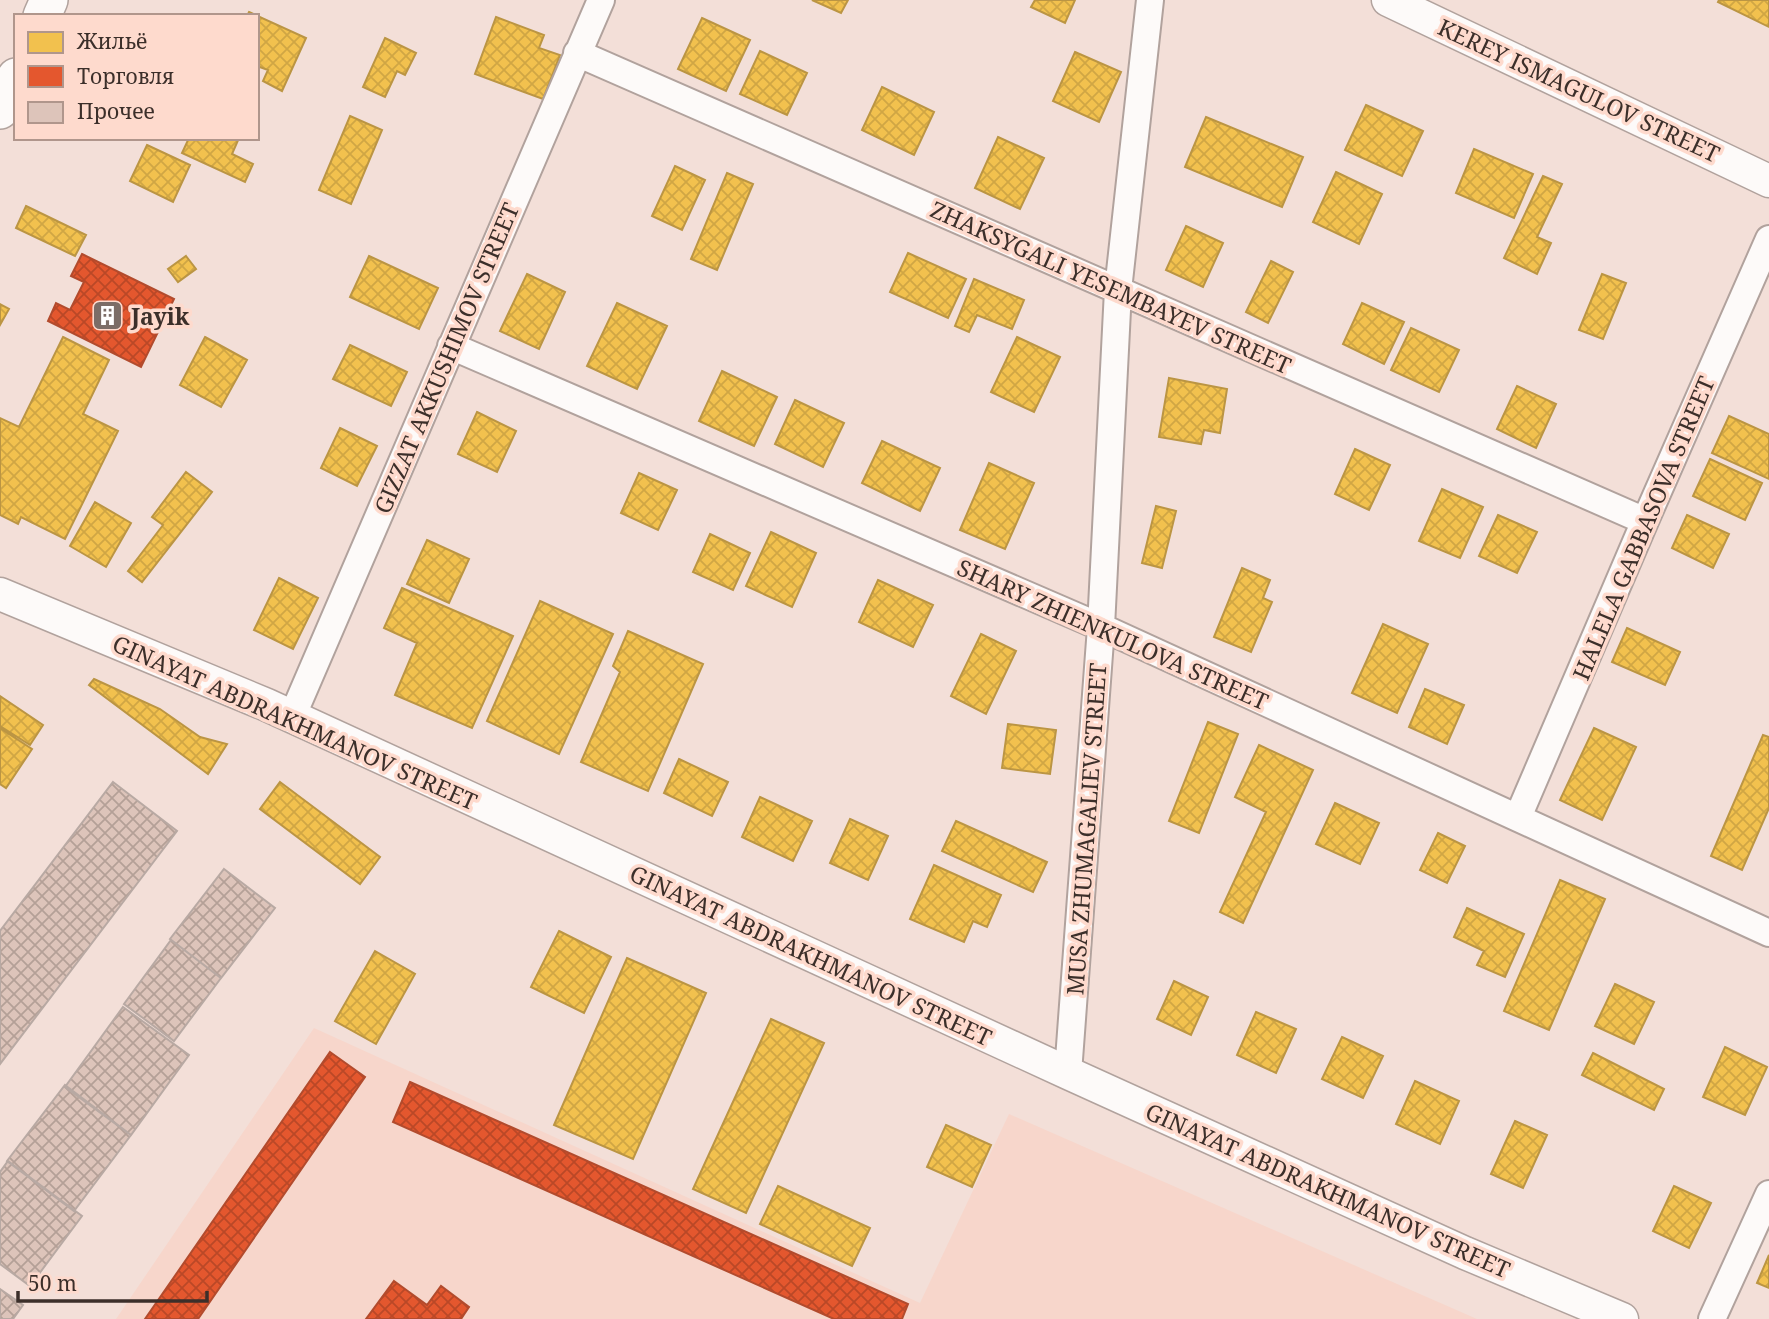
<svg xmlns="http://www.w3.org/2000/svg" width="1769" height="1319" font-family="'Noto Serif',serif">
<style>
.built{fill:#f7d6cb}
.homes{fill:url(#homes-cross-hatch);stroke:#bb9543;stroke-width:2}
.shops{fill:url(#shops-cross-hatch);stroke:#b24b2d;stroke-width:2}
.building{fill:url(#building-cross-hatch);stroke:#b8a9a3;stroke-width:2}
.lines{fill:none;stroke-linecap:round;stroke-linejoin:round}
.minor-casing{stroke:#b1a29d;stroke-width:30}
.tertiary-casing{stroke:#b1a29d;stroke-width:35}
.secondary-casing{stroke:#b1a29d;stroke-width:40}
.minor{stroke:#fdfaf9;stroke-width:26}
.tertiary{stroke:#fdfaf9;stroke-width:32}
.secondary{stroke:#fdfaf9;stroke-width:37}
.labels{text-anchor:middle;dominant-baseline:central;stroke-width:7;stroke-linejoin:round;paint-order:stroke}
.street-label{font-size:23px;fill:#3c2f2a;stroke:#fedacd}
.poi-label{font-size:23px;font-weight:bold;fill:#3c2f2a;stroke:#fedacd;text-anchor:start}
</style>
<defs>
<pattern id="homes-cross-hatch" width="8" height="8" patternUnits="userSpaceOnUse" patternTransform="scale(1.75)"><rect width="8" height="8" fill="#f2c14e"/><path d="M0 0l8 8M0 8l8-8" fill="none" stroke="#d0a644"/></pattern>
<pattern id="shops-cross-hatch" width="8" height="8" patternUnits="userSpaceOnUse" patternTransform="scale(1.75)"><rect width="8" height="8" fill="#e4572e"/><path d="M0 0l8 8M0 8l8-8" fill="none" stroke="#ba4827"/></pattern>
<pattern id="building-cross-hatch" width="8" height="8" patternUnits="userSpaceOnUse" patternTransform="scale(1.75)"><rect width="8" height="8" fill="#ddc4ba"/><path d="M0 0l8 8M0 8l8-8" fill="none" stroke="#b4a097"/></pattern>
</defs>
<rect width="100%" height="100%" fill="#f3dfd8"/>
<!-- built -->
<path class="built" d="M314 1028 920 1303 1009 1114 1477 1319H116Z"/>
<!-- homes -->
<path class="homes" d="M812 0H848L841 13Z
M1035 0H1075L1065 23 1031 7Z
M1719 0H1769V27L1718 2Z
M249 12 306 38 282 91 263 81 268 70 257 66V16H247Z
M496 17 544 35 539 48 560 55 543 99 475 74Z
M702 18 750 40 726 91 678 69Z
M385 38 416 53 405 75 397 71 385 97 363 87Z
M760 51 807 73 787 115 740 94Z
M1075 52 1121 72 1099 122 1053 101Z
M882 87 934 112 914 155 862 130Z
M1366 105 1423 131 1402 176 1345 150Z
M350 116 382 130 351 204 319 190Z
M1206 117 1303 157 1282 207 1185 167Z
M998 137 1044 158 1020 209 975 188Z
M189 138H239L232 154 253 164 245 182 182 153Z
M147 145 190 165 173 202 130 181Z
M1474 149 1533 174 1514 218 1456 193Z
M675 166 705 180 682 230 652 216Z
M1336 172 1382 194 1359 244 1313 222Z
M727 173 753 184 717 270 691 259Z
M1543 176 1562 184 1537 237 1551 243 1537 274 1504 258Z
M26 206 86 235 75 256 16 228Z
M1186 226 1223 243 1203 287 1166 270Z
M908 253 966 279 948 318 890 292Z
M186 256 196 269 178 282 168 269Z
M369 256 438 288 419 329 350 297Z
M1271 261 1293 272 1268 323 1246 312Z
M527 274 565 292 539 349 500 331Z
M1602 274 1626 283 1603 339 1579 330Z
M974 279 1024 300 1012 329 977 315 969 332 955 326Z
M617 303 667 326 637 389 587 366Z
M1362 303 1404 322 1384 364 1343 344Z
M0 304 9 309 0 325Z
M1411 328 1459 350 1439 392 1391 370Z
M63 337 109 360 83 414 118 431 65 539 21 517 18 524 0 515V418L19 427Z
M205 337 247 360 221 407 180 385Z
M1017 337 1060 357 1034 412 991 392Z
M350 345 407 372 391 406 333 379Z
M722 371 777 397 754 446 699 421Z
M1169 378 1227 389 1220 433 1204 430 1201 444 1159 437Z
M1517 386 1556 404 1536 448 1497 429Z
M795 400 844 423 823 467 775 444Z
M477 412 516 431 497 472 458 454Z
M1729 416 1769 434V479L1712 453Z
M340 428 377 446 357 486 321 468Z
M882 441 940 468 920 511 862 483Z
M1355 449 1390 465 1369 510 1335 494Z
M1710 459 1762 483 1745 520 1693 496Z
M989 463 1034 483 1005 549 960 530Z
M186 472 212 492 142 582 128 571 163 525 152 517Z
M639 473 677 490 658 530 621 513Z
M1442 489 1483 507 1460 558 1419 541Z
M95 502 131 523 106 567 70 546Z
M1156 506 1176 511 1162 568 1142 563Z
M1498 515 1537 532 1517 573 1479 556Z
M1687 515 1729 534 1713 568 1672 548Z
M771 532 816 553 792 607 746 586Z
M710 534 750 553 733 590 693 572Z
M427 540 469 559 449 603 407 584Z
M1242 568 1270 580 1263 598 1272 602 1251 652 1214 637Z
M279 578 318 598 293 649 254 630Z
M878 580 933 605 913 647 859 622Z
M402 588 513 636 472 728 395 695 417 643 384 628Z
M540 601 613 634 559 754 487 721Z
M1383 624 1428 644 1397 713 1352 693Z
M1627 628 1680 652 1665 685 1612 662Z
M628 631 703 664 648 791 581 762 620 672 613 666Z
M981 634 1016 651 986 714 951 696Z
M94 679 160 709 200 737 227 744 208 774 89 685Z
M1425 689 1464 705 1447 744 1409 727Z
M0 696 43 725 30 745 0 726Z
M1208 722 1238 734 1199 833 1169 821Z
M1008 724 1056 730 1050 774 1002 768Z
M0 728 32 749 6 788 0 784Z
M1594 728 1636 747 1602 820 1560 800Z
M1763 735 1769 737V808L1742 870 1711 856Z
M1259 745 1313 770 1243 923 1220 912 1266 812 1235 797Z
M679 759 728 782 712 816 664 793Z
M280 782 380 857 360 884 260 809Z
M760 797 812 821 793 861 742 837Z
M1335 803 1379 823 1360 864 1316 844Z
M850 819 888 836 868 880 830 863Z
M956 821 1047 862 1033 892 942 851Z
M1438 833 1465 846 1447 883 1420 870Z
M934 865 1001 895 987 927 973 921 964 942 910 919Z
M1560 880 1605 899 1549 1030 1504 1011Z
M1467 908 1524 934 1505 977 1477 965 1484 951 1454 937Z
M559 931 611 957 584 1013 531 987Z
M375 951 415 974 376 1044 335 1021Z
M627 958 706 993 633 1159 554 1125Z
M1174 981 1208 997 1191 1035 1157 1019Z
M1615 984 1654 1002 1634 1044 1595 1026Z
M1256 1012 1296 1029 1276 1073 1237 1055Z
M771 1019 824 1043 746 1213 693 1189Z
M1342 1037 1383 1056 1363 1098 1322 1079Z
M1725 1047 1767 1067 1745 1115 1703 1097Z
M1593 1053 1664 1089 1654 1110 1582 1075Z
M1415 1081 1459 1101 1440 1144 1396 1124Z
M1515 1121 1547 1135 1523 1188 1491 1174Z
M946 1125 991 1145 972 1187 927 1167Z
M778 1186 870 1228 852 1266 760 1224Z
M1674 1186 1711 1203 1689 1248 1653 1231Z
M1769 1255V1288L1757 1283Z"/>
<!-- shops -->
<path class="shops" d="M82 254 174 299 141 367 48 321 56 303 70 310 84 282 71 276Z
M330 1052 365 1077 198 1319H145Z
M410 1082 908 1304 902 1319H834L393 1122Z
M394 1281 427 1305 441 1286 469 1307 461 1319H366Z"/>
<!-- building -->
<path class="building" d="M113 782 177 831 0 1064V931Z
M224 869 275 908 221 978 170 939Z
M171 940 221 978 174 1041 124 1004Z
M123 1007 189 1055 131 1135 65 1087Z
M65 1085 131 1135 74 1211 7 1161Z
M8 1161 82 1216 30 1286 0 1264V1172Z
M0 1289 23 1305 13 1319H0Z"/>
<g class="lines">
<defs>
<path id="minor" d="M577 53 1645 521
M451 346 1101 627 1769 933
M292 717 601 0
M1518 817 1645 521 1769 239
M1068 1073 1101 627 1118 290 1150 0
M1712 1319 1769 1194"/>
<path id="tertiary" d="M1388 0 1769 181
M0 594 267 705 1068 1073 1465 1253 1622 1319"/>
<path id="secondary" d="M42 16 49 0
M0 110 16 77"/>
</defs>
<!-- minor casing -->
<use href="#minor" class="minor-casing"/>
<!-- tertiary casing -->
<use href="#tertiary" class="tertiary-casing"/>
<!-- secondary casing -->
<use href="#secondary" class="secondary-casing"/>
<!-- minor -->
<use href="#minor" class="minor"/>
<!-- tertiary -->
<use href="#tertiary" class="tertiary"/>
<!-- secondary -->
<use href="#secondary" class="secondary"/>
</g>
<!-- icons -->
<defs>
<symbol id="building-square" viewBox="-11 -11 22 22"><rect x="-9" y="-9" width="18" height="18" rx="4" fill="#7c6d67" stroke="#fedacd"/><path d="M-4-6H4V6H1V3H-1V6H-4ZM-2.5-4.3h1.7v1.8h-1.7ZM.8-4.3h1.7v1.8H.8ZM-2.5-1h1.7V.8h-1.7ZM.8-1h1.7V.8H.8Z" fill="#fff"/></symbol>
</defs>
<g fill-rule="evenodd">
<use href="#building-square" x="90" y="298" width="35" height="35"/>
</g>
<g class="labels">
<!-- street labels -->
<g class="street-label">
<text transform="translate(1579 90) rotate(25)">KEREY ISMAGULOV STREET</text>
<text transform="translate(1111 287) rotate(24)">ZHAKSYGALI YESEMBAYEV STREET</text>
<text transform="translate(446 358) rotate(-67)">GIZZAT AKKUSHIMOV STREET</text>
<text transform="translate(1643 528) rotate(-67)">HALELA GABBASOVA STREET</text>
<text transform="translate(1113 634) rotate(24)">SHARY ZHIENKULOVA STREET</text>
<text transform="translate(295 722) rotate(24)">GINAYAT ABDRAKHMANOV STREET</text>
<text transform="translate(1086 829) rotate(-86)">MUSA ZHUMAGALIEV STREET</text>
<text transform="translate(811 955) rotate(25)">GINAYAT ABDRAKHMANOV STREET</text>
<text transform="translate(1328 1190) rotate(24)">GINAYAT ABDRAKHMANOV STREET</text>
</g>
<!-- poi labels -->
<g class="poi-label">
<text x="131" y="316">Jayik</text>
</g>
</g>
<!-- legend -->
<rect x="14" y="14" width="245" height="126" fill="#fedacd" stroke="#b0968c" stroke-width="2"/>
<rect x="28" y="32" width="35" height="21" fill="#f2c14e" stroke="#b0968c" stroke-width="2"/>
<text x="77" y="49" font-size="21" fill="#3c2f2a">Жильё</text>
<rect x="28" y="66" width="35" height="21" fill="#e4572e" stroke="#b0968c" stroke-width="2"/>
<text x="77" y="84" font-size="21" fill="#3c2f2a">Торговля</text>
<rect x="28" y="102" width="35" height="21" fill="#ddc4ba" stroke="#b0968c" stroke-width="2"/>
<text x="77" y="119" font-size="21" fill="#3c2f2a">Прочее</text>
<!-- scale -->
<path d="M18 1291v10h189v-10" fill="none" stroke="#3c2f2a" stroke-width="3.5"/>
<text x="28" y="1291" font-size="21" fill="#3c2f2a" stroke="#fedacd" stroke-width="5" paint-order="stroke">50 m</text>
</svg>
